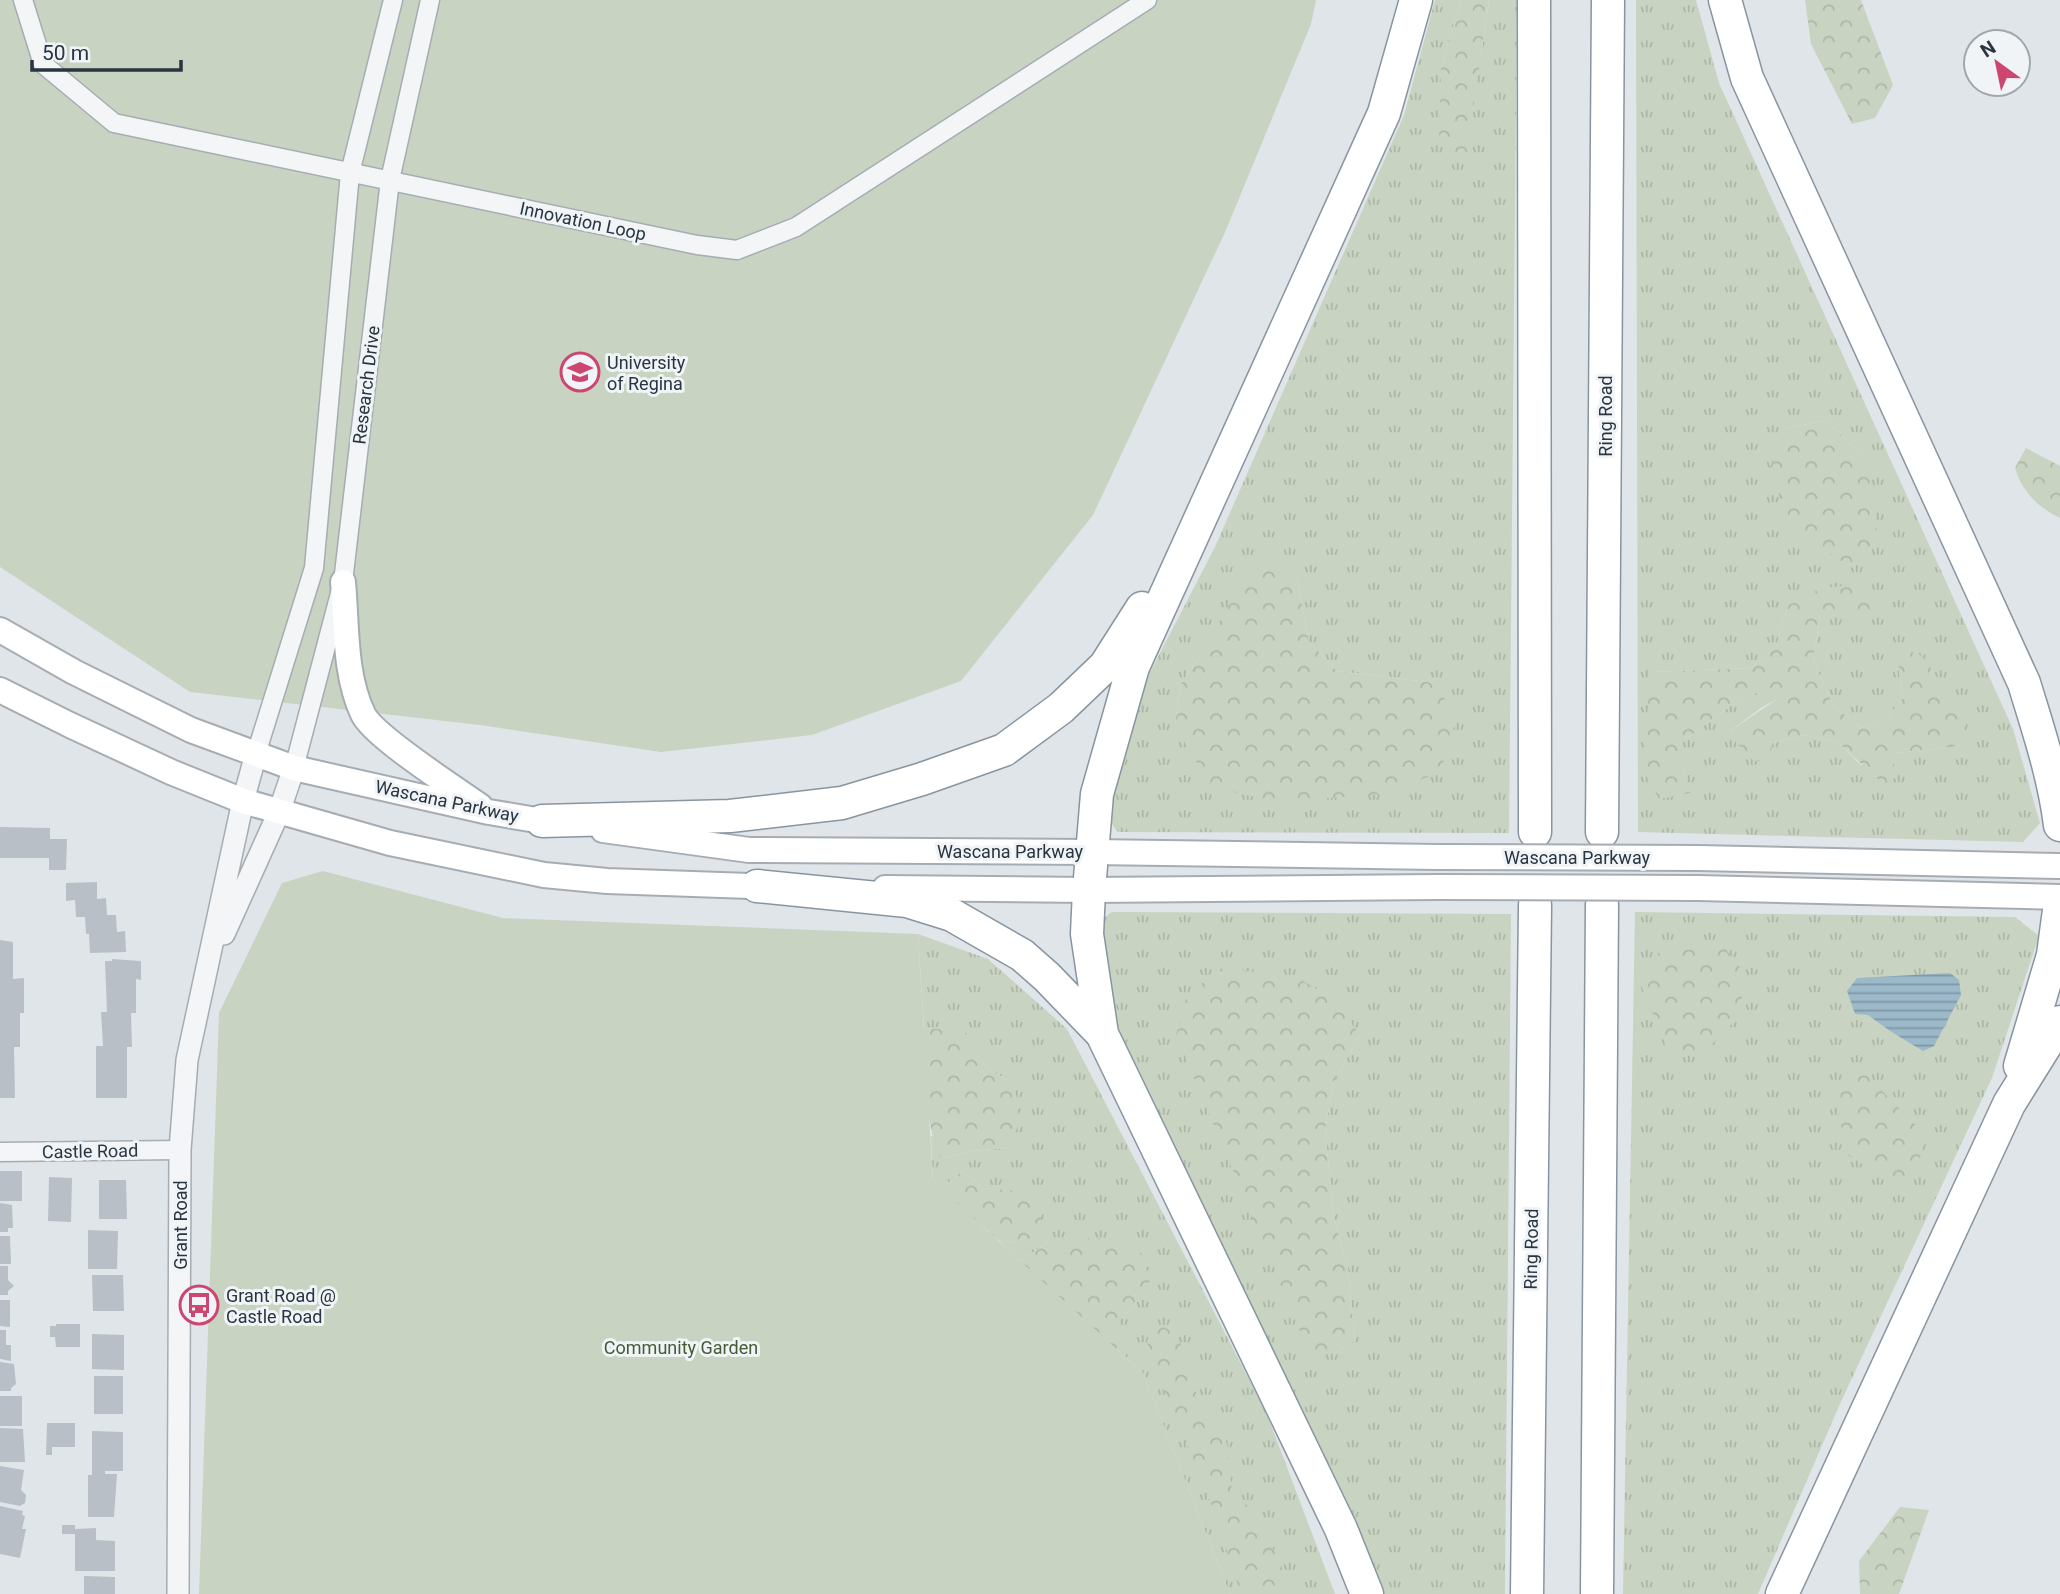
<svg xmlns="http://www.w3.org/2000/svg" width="2060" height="1594" font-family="Roboto,sans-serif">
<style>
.grass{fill:url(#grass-tufts);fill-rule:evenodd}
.forest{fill:url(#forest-crowns)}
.green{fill:#c9d3c1}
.water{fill:url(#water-rules)}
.building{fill:#b8bfc6}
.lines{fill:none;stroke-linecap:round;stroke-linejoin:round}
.minor-casing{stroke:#a5adb3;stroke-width:21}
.tertiary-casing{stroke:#a5adb3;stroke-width:24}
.secondary-casing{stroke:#a5adb3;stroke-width:28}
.motorway-casing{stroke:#8895a0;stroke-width:35}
.minor{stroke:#f3f5f7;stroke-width:18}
.tertiary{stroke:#f3f5f7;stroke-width:21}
.secondary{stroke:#fff;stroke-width:24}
.motorway{stroke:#fff;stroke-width:32}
.secondary-bridge-casing{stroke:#a5adb3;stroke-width:28;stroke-linecap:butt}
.secondary-bridge{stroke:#fff;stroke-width:24}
.labels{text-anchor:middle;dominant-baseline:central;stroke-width:6;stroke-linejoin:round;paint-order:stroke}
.street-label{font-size:18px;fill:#293540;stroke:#f0f4f7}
.poi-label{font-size:18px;fill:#293540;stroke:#f0f4f7;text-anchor:start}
.park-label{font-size:18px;fill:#435c36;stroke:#f0f4f7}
</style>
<defs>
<pattern id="grass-tufts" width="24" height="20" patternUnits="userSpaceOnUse" patternTransform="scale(1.75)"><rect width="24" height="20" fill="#c9d3c1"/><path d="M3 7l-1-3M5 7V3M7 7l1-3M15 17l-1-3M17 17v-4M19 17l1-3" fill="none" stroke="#adb6a7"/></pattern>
<pattern id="forest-crowns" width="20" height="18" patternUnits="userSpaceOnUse" patternTransform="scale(1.75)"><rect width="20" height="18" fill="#c9d3c1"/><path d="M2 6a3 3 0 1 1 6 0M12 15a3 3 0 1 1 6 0" fill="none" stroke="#adb6a7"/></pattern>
<pattern id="water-rules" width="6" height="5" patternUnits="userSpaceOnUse" patternTransform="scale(1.75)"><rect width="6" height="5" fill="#9cb9c9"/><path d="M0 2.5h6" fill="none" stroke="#7f97a5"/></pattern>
</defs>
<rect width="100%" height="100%" fill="#e0e5e9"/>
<!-- grass -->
<path class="grass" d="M1435 0H1461L1441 67 1481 56 1489 0H1517L1509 833 1118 832 1109 820 1131 709 1215 547 1404 115ZM1297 578 1309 642 1337 671 1436 683 1175 727 1180 685 1204 650Z
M1636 0H1696L1719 83 2013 729 2040 823 2023 842 1638 832ZM1826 420 1867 461 1787 428ZM1788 605 1859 616H1820L1813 661 1834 707 1863 728 1887 719 1903 698 1898 664 1960 746 1896 753 1893 761 1861 765 1839 743 1805 735 1773 743 1730 731 1761 708 1777 699 1770 686 1730 706 1682 742V767L1690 793 1650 672 1750 668 1776 647Z
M1112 912 1511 914 1505 1594H1376L1116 1036 1099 921ZM1223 967 1360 1035 1334 1081 1325 1129 1334 1218 1348 1269 1355 1340 1334 1354Z
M1635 912 2015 917 2039 936 1992 1078 1839 1406 1758 1594H1623Z
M918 934 988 959 1067 1029 1266 1412 1335 1594H1230L1143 1373 1115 1347 1120 1320 1136 1303 1053 1239 1020 1261 998 1240 1017 1243 1001 1190 984 1188 962 1171 941 1189 933 1181 931 1136 934 1137 942 1158 973 1151 1007 1148 1012 1082 987 1069 965 1032 924 1028Z"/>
<!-- forest -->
<path class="forest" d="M1461 0H1489L1466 157 1439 144 1441 67Z
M1805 0H1861L1893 85 1875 118 1852 124 1811 44Z
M1826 420 1867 461 1877 533 1861 562 1851 568 1791 525 1769 470 1787 428Z
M2026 448 2060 466V518C2039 508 2022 492 2015 468Z
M1272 561 1297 578 1309 642 1337 671 1436 683 1456 720 1440 772 1385 794 1276 802 1212 787 1175 727 1180 685 1204 650 1243 579Z
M1864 584 1879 597 1881 608 1859 616H1820L1813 661 1834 707 1863 728 1887 719 1903 698 1898 664 1902 649 1921 655 1945 688 1964 724 1960 746 1897 753 1893 761 1896 777 1884 785 1839 743 1805 735 1773 743 1768 761H1754L1737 744 1730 731 1777 699 1769 687 1730 706 1682 742V767L1690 793 1659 799 1644 772 1650 672 1750 668 1776 647 1788 605 1822 588Z
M1723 946 1747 976 1737 1019 1698 1058 1669 1051 1642 988 1658 953Z
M1223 967 1300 979 1333 999 1360 1035 1334 1081 1325 1129 1334 1218 1348 1269 1355 1340 1334 1354 1308 1350 1176 1035 1187 995Z
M908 1020 924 1028 965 1031 987 1069 1012 1082 1023 1117 1007 1148 973 1151 942 1158 936 1152Z
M1864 1072 1926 1136 1915 1176 1890 1182 1848 1155 1838 1112 1842 1082Z
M962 1171 984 1188 1026 1192 1039 1207 1043 1234 1017 1243 998 1240 941 1189Z
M1113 1238 1140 1249 1150 1281 1136 1303 1120 1320 1114 1369 1020 1261 1053 1239Z
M1154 1322 1176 1334 1191 1366 1199 1408 1226 1438 1232 1492 1256 1513 1281 1565 1289 1594H1241L1214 1511 1172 1405 1154 1373 1147 1341Z
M1900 1507 1929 1510 1899 1594H1860L1859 1561Z"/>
<!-- green -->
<path class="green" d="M0 0H1316L1311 24 1226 230 1093 515 961 681 812 735 661 752 480 725 190 692 0 567Z
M323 871 503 918 918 934 933 1181 1143 1373 1230 1594H199L219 1013 282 883Z"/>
<!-- water -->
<path class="water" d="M1950 973 1959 980 1961 995 1934 1046 1923 1051 1890 1031 1868 1015 1855 1014 1847 991 1857 978Z"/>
<!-- building -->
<path class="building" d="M0 827 50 828V839H67L66 870H49V858H0Z
M97 882V899L106 898 107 915H116L117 932 125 931 126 952 90 953 89 934H86L85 917H76L75 900 66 901V883Z
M0 940 13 942V979L24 978V1013H20V1047H14L15 1098H0Z
M112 959 141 961V980L136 979V1013H131L132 1047H127V1098H96V1046H103L101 1012H107L105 961H112Z
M0 1171H22V1201H0Z
M49 1177 72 1178 71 1222 48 1221Z
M99 1180H126L127 1219H99Z
M0 1203 12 1205 13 1228H8V1232H0Z
M88 1230 118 1231 117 1269H88Z
M0 1236H10L11 1264H0Z
M0 1266H8V1280L14 1286 8 1291V1295H0Z
M92 1275H123L124 1311H93Z
M0 1300H10V1327L0 1326Z
M56 1324H80V1347H56L55 1337H50V1326H56Z
M0 1330H6V1345H11V1361L0 1359Z
M92 1334 124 1335V1370L92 1369Z
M0 1362 14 1364 16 1384 11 1388V1391H0Z
M94 1376H123V1414H94Z
M0 1396H22V1426H0Z
M47 1423H75V1447H52V1455H46Z
M0 1428 23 1429 25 1462H0Z
M92 1431 123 1432V1471H105V1474H117L114 1517H88V1475H92Z
M0 1466 24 1470 21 1490 26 1495 25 1503 20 1506 0 1502Z
M0 1506 23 1511 22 1515 25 1516 22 1529H26L20 1558 0 1554Z
M62 1525H75V1529L96 1528V1540L115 1541V1571H75V1534H62Z
M84 1576 115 1577V1594H84Z"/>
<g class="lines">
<defs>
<path id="minor" d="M23 0 43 64 114 123 697 245 737 250 796 227 1147 0
M256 754 314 568 350 173 393 0
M294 768 343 582 390 180 430 0
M0 1152 180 1150"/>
<path id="tertiary" d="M224 934 279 812 294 768
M178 1594 180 1150 187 1060 243 801 256 754"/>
<path id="secondary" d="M343 582C347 625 344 674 363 714 373 736 456 789 480 806
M0 630 74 672 191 730 294 768 489 812 560 824
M0 690 70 725 171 772 243 801 390 843 544 875 607 881 775 887
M603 830 749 850 1092 852 1437 857
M1698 858 2060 866
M885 888 1089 890 1437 887
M1698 888 2060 897"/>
<path id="motorway" d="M1534 0 1535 832
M1725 0 1747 78 2024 683C2038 729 2054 776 2060 825
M542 821 730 816 842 803 922 779 1004 750 1061 708 1105 666 1142 608
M1602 832 1608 0
M757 886 907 901 952 915 1022 955 1047 977 1102 1034
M2020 1066 2053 955 2060 903
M1367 1594 1341 1529 1102 1034 1087 934 1089 890 1097 794 1133 667 1384 113 1416 0
M1527 1594 1535 905
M1597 1594 1602 905
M1782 1594 2009 1104 2060 1022"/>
</defs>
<!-- minor casing -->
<use href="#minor" class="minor-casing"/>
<!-- tertiary casing -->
<use href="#tertiary" class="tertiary-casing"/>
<!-- secondary casing -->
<use href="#secondary" class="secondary-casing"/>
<!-- motorway casing -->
<use href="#motorway" class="motorway-casing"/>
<!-- minor -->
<use href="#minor" class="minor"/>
<!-- tertiary -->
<use href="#tertiary" class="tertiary"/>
<!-- secondary -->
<use href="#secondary" class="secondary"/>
<!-- motorway -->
<use href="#motorway" class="motorway"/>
<defs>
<path id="secondary-bridge" d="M1437 857 1698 858
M1437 887 1698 888"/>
</defs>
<!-- secondary-bridge casing -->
<use href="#secondary-bridge" class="secondary-bridge-casing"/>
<!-- secondary-bridge -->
<use href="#secondary-bridge" class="secondary-bridge"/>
</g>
<!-- icons -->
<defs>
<symbol id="university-ring" viewBox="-11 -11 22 22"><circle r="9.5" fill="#f0f4f7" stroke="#cd4670" stroke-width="1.5"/><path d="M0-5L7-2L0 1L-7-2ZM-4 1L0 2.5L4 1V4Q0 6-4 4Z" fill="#cd4670"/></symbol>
<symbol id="bus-ring" viewBox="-11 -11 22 22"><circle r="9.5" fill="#f0f4f7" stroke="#cd4670" stroke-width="1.5"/><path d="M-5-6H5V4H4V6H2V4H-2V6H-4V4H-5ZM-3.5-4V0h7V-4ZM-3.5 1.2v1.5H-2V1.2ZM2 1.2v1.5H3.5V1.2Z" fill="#cd4670"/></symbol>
</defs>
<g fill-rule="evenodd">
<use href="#university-ring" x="558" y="350" width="44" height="44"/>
<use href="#bus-ring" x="177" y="1283" width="44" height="44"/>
</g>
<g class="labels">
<!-- street labels -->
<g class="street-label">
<text transform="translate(583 221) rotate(12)">Innovation Loop</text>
<text transform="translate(366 385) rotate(-83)">Research Drive</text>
<text transform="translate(1605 416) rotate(-90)">Ring Road</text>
<text transform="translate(447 801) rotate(12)">Wascana Parkway</text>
<text x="1010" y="851">Wascana Parkway</text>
<text x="1577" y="857">Wascana Parkway</text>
<text transform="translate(90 1151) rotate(-1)">Castle Road</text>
<text transform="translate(180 1225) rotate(-90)">Grant Road</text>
<text transform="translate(1531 1249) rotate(-89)">Ring Road</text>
</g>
<!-- poi labels -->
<g class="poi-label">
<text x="607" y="362">University<tspan x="607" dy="21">of Regina</tspan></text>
<text x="226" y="1295">Grant Road @<tspan x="226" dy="21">Castle Road</tspan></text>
</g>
<!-- park labels -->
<g class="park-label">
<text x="681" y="1347">Community Garden</text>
</g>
</g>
<!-- north arrow -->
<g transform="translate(1997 63) rotate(327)"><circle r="33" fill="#f0f4f7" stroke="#a0a8ae" stroke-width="2"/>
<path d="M0-5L12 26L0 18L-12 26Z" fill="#cd4670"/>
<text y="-10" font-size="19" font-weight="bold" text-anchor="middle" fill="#293540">N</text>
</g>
<!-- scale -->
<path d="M32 60v10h149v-10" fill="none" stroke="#293540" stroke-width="3.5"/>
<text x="42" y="60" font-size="21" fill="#293540" stroke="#f0f4f7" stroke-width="5" paint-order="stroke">50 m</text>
</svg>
